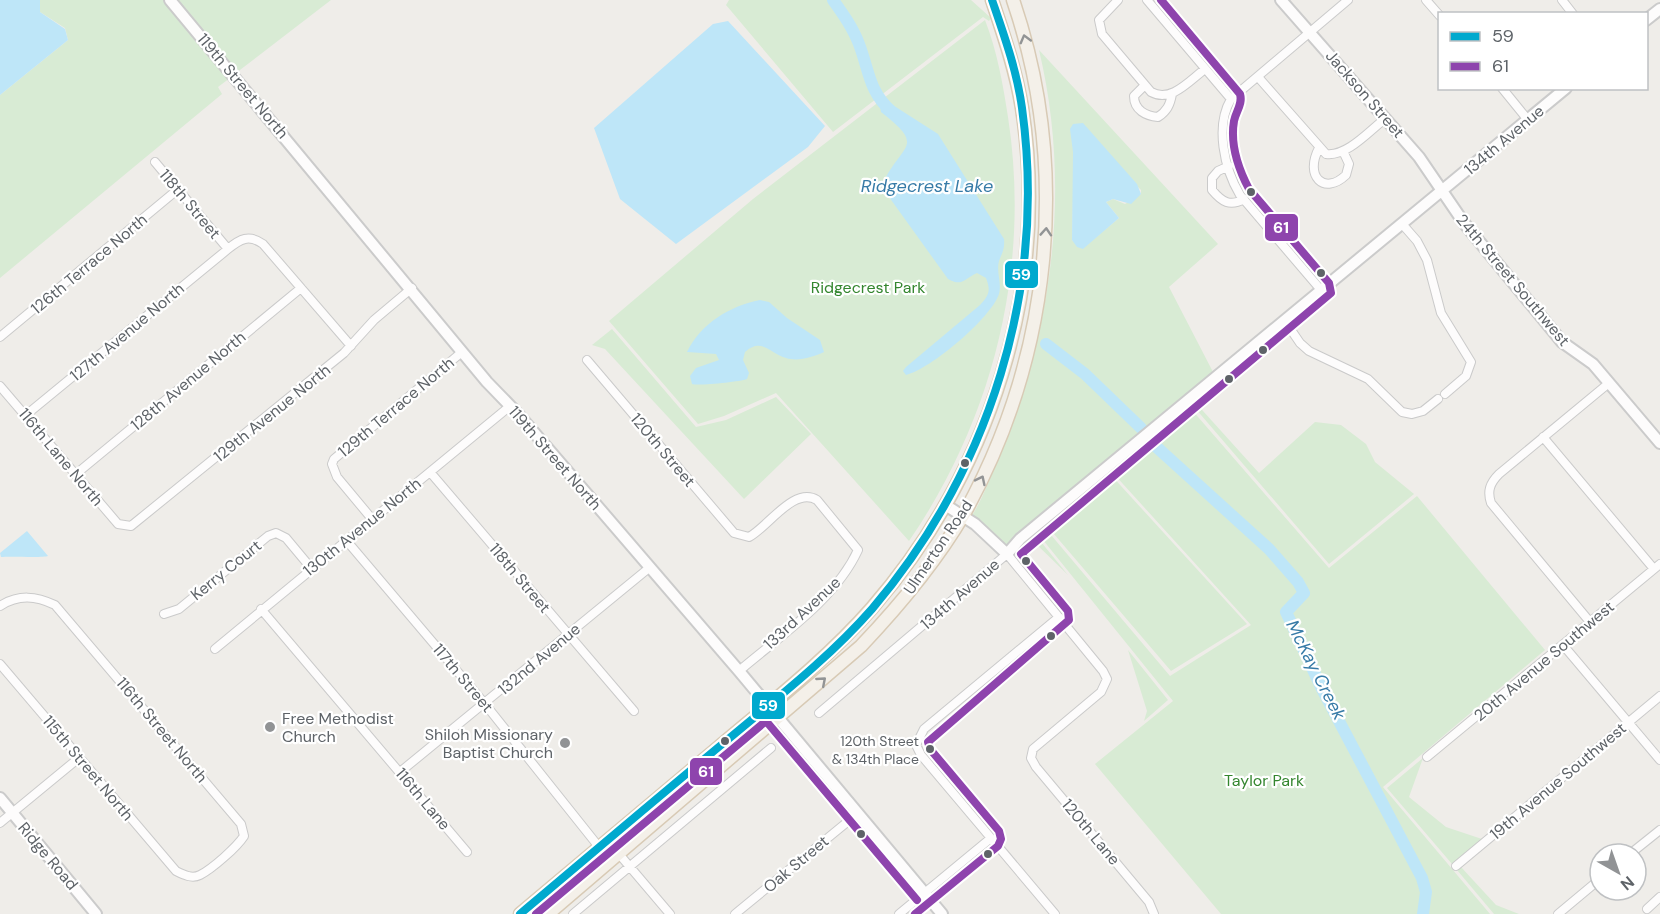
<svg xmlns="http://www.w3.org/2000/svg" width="1660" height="914" font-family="'DM Sans',sans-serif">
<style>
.green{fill:#d8ebd4;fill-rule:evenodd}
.water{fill:#bee6f8}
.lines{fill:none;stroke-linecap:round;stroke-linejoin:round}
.river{stroke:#bee6f8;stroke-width:12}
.street-casing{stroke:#cacaca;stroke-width:10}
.secondary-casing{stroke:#cbcbcb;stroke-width:14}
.primary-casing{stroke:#d8cab5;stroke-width:15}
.street{stroke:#fdfcfc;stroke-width:8}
.secondary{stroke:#fdfcfc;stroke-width:10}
.primary{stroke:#f4f0e9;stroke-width:12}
.bus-1-casing{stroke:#fff;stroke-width:12}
.bus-2-casing{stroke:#fff;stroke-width:12}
.bus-1{stroke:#00a9ce;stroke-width:8}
.bus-2{stroke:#8e44ad;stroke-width:8}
.oneway{stroke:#929495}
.bus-dot{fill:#5e6368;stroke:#fff;stroke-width:2}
.poi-dot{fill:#919395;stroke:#fff;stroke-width:2}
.labels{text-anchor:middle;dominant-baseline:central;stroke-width:4.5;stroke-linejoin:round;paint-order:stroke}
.bus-label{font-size:14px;fill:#5e6368;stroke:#fff;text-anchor:end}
.street-label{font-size:16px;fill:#5e6368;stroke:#fff}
.park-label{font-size:16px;fill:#34862f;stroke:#fff}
.poi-label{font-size:16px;fill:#5e6368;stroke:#fff;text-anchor:start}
.water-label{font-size:18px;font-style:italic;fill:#377ba7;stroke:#fff}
.line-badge{stroke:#fff;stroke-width:2}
.badge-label{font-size:16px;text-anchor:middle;font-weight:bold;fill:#fff}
</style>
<rect width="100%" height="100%" fill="#efede9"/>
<!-- green -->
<path class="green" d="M40 0H166L230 78 218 87 222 94 0 278V95L68 40 65 28 40 12Z
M175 0H331L236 73Z
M729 0H971L991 18 989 21 983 17 833 132 726 5Z
M985 20C997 51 1003 84 1008 117 1031 266 994 417 909 541L776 393 724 416 698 424 609 321 753 199Z
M1039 50 1218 244 1169 287 1213 372 1006 548 971 517C984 497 992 473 1001 451 1054 324 1071 184 1039 50ZM1075 124 1141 190V194L1125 204 1113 199 1106 202 1119 218 1083 248 1072 240Z
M612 329 696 427 726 420 776 397 811 434 744 499 605 349 592 345Z
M1194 401 1259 473 1315 422 1341 425 1366 444 1375 462 1414 494 1329 564 1195 408 1190 407 1111 470V475L1247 624 1171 671 1048 527 1043 526 1037 532V537L1068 575 1029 537Z
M1192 410 1329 568 1417 496 1545 650 1383 787 1490 914H1221L1095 764 1173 701 1039 535 1046 529 1170 676 1251 625 1113 473Z
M1128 650 1168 700 1144 721 1147 711Z
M1423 758 1409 797 1446 827 1482 839 1452 864 1387 788Z
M1461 867 1496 905 1519 914H1494L1457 870Z"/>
<!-- water -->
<path class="water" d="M0 0H40V12L65 29 68 40 0 95Z
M728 21 825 126 808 147 676 244 620 199 594 128 713 24Z
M879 101 888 102 938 134 1004 239C1005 249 1002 253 999 261 996 272 1002 283 999 294 991 318 931 369 906 375L903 371 906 367 980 305C989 295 991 291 986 278L977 273C964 279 962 287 948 279L889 197 884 181C903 143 926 147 881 112Z
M1083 123 1137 184 1141 194 1131 204 1113 199 1106 202 1119 218 1083 249 1077 247 1072 240 1073 152 1070 129 1073 124Z
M760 300 769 302 787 318 820 340 824 352C813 357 798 362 786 358 769 353 762 337 745 352L743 360 749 373 747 379C739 382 698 386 692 384L690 376 696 368 719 360 716 354 687 352C701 323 730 306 760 300Z
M27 531 48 556C43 558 11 556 1 557L0 553Z"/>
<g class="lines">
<!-- river -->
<path class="river" d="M833 0C843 14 853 28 859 44 869 70 869 92 891 111
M1046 344 1085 374 1141 428
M1151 442 1269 549 1298 582 1304 593 1286 612 1322 689 1422 878 1426 892 1423 914"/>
<defs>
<path id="street" d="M1118 0 1099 20 1102 34 1151 92C1171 103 1189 81 1205 69
M1147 0 1231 99C1215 126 1224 168 1240 195L1321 290
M1426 0 1440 16
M1562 0 1573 14
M1258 77 1326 154C1347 157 1370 130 1386 118
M1145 85 1134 96C1134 110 1146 116 1158 117 1167 111 1170 105 1172 94
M1502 88 1528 120
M1231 99 1348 0
M1319 148C1304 176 1324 196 1346 175L1349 164 1343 151
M155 162 228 249C240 239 249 234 263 244L351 346
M1229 166 1218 171 1212 178V190C1222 202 1230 207 1244 199
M1403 225 1417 241 1427 260 1441 313 1471 362 1466 376 1445 394
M1285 321 1300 343 1309 351 1368 379 1402 412 1412 414 1423 411 1438 399
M0 337 177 190
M587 360 734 533 749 537C768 527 794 486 817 500L858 550C835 600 780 636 739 671
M0 386 118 524 131 526 344 353 374 320 412 288
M26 415 228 249
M1543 437 1654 569
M430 472 634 711
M76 474 301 288
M372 519 337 477 332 464 334 459 462 352
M346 540 485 704 599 847
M0 606C19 594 36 596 55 605L241 824 244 836C237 847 212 869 200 875 192 879 184 875 176 871L0 664
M261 609 467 852
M164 614 179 609 268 536 276 533 286 538 311 568
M1590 622 1491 503C1487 491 1490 483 1499 474L1609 383
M1563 645 1660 760
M215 649 510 406
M819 713 1007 554 1103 671 1107 679 1101 692 1033 749 1031 758 1036 767 1149 902 1154 914
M1427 757 1660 564
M400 772 649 568
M0 823 80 757
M619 854 670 914
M1630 854 1660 830
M1456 866 1660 696
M1647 909 1660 897
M573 914 771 748
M735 914 857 814
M899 914 991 838
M1055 914 921 755 916 745 924 729 1059 617
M1558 914 1600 879"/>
<path id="secondary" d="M170 0 487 382 519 415 739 671 942 914
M1281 0 1419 157 1464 223 1562 342 1593 364 1660 443
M1646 20 1660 9
M947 506 975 524 1007 554 1020 539 1566 88
M0 798 96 914"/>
<path id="primary" d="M520 914C589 856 658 798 726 741 776 699 829 657 872 608 990 472 1050 288 1022 108 1016 71 1004 36 992 0
M548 914 861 646C899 606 936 562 964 514 1051 357 1071 170 1013 0"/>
</defs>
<!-- street casing -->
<use href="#street" class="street-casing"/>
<!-- secondary casing -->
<use href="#secondary" class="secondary-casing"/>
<!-- primary casing -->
<use href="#primary" class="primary-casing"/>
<!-- street -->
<use href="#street" class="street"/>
<!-- secondary -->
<use href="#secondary" class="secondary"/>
<!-- primary -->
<use href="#primary" class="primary"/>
<defs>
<path id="bus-1" d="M520 914C589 856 657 798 726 741 776 699 829 658 872 609 990 470 1047 289 1022 108 1017 71 1004 35 992 0"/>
<path id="bus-2" d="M536 914 766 721 917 900
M915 914 998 846 1001 839 999 831 930 749 928 742 1069 620 1068 611 1021 554 1331 293 1329 283 1249 189C1238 168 1230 144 1234 121 1236 111 1243 104 1240 94L1161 0"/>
</defs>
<!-- bus-1 casing -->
<use href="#bus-1" class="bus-1-casing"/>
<!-- bus-2 casing -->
<use href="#bus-2" class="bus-2-casing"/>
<!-- bus-1 -->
<use href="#bus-1" class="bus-1"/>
<!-- bus-2 -->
<use href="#bus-2" class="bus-2"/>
</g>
<!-- one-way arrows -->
<defs><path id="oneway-chevron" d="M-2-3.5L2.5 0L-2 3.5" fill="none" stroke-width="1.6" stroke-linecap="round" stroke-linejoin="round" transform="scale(1.5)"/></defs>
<g class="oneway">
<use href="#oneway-chevron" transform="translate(1025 39) rotate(-105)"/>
<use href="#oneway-chevron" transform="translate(1046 232) rotate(-86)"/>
<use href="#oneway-chevron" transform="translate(981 480) rotate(-64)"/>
<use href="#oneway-chevron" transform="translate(822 681) rotate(-41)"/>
</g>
<!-- markers -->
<g class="bus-dot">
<circle cx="1251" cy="192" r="5"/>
<circle cx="1321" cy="273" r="5"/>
<circle cx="1263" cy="350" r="5"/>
<circle cx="1229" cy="379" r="5"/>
<circle cx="965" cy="463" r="5"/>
<circle cx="1026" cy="561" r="5"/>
<circle cx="1051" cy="636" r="5"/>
<circle cx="725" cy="741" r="5"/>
<circle cx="930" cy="749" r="5"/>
<circle cx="861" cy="834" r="5"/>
<circle cx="988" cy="854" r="5"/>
</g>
<g class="poi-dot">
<circle cx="270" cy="727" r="6"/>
<circle cx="565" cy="743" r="6"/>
</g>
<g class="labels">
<!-- bus labels -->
<g class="bus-label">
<text x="919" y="741">120th Street<tspan x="919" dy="18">&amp; 134th Place</tspan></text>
</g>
<!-- street labels -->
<g class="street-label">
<text transform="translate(243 86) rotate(50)">119th Street North</text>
<text transform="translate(1365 94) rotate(49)">Jackson Street</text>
<text transform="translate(1504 140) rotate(-40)">134th Avenue</text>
<text transform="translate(190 204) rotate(50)">118th Street</text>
<text transform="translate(89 264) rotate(-40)">126th Terrace North</text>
<text transform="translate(1513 280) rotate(50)">24th Street Southwest</text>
<text transform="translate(127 332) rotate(-40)">127th Avenue North</text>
<text transform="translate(188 381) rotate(-40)">128th Avenue North</text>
<text transform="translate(396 407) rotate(-40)">129th Terrace North</text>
<text transform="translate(272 413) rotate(-39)">129th Avenue North</text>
<text transform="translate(663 450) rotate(50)">120th Street</text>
<text transform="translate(61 457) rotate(50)">116th Lane North</text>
<text transform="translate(555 458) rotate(49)">119th Street North</text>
<text transform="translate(362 527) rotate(-39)">130th Avenue North</text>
<text transform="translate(938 547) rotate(-56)">Ulmerton Road</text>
<text transform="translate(226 570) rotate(-39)">Kerry Court</text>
<text transform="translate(520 578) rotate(50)">118th Street</text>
<text transform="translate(960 594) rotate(-41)">134th Avenue</text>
<text transform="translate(802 613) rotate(-43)">133rd Avenue</text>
<text transform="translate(539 659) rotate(-40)">132nd Avenue</text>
<text transform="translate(1544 661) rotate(-40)">20th Avenue Southwest</text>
<text transform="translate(463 678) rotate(50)">117th Street</text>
<text transform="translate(162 730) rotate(50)">116th Street North</text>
<text transform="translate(88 768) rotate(50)">115th Street North</text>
<text transform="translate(1558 781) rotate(-40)">19th Avenue Southwest</text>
<text transform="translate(423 799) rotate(50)">116th Lane</text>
<text transform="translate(1091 832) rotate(50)">120th Lane</text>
<text transform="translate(48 856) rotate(50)">Ridge Road</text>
<text transform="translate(796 864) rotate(-40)">Oak Street</text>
</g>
<!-- park labels -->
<g class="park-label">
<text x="868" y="287">Ridgecrest Park</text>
<text x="1264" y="780">Taylor Park</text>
</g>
<!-- poi labels -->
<g class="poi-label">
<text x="282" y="718">Free Methodist<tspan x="282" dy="18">Church</tspan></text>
<text x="553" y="734" text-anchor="end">Shiloh Missionary<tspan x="553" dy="18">Baptist Church</tspan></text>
</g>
<!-- water labels -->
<g class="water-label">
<text x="927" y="186">Ridgecrest Lake</text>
<text transform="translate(1316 670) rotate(63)">McKay Creek</text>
</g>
</g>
<g class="line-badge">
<rect x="1264" y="213" width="35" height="29" rx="6" fill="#8e44ad"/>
<rect x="1004" y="260" width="35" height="29" rx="6" fill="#00a9ce"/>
<rect x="751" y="691" width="35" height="29" rx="6" fill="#00a9ce"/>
<rect x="689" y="757" width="34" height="29" rx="6" fill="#8e44ad"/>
</g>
<g class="badge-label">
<text x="1281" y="233">61</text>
<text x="1021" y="280">59</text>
<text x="768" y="711">59</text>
<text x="706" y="777">61</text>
</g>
<!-- legend -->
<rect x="1438" y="12" width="210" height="78" fill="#ffffff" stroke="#bfc1c3" stroke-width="1.5"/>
<rect x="1450" y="32" width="30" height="9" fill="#00a9ce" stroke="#bfc1c3" stroke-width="1.5"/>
<text x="1492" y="42" font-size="18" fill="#5e6368">59</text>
<rect x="1450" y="62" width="30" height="9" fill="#8e44ad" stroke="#bfc1c3" stroke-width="1.5"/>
<text x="1492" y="72" font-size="18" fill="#5e6368">61</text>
<!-- north arrow -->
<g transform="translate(1618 872) rotate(140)"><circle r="28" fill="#ffffff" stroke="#bfc1c3" stroke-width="1.5"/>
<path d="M0-4.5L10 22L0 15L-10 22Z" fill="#919395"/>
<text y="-9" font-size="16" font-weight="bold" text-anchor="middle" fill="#5e6368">N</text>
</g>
</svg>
